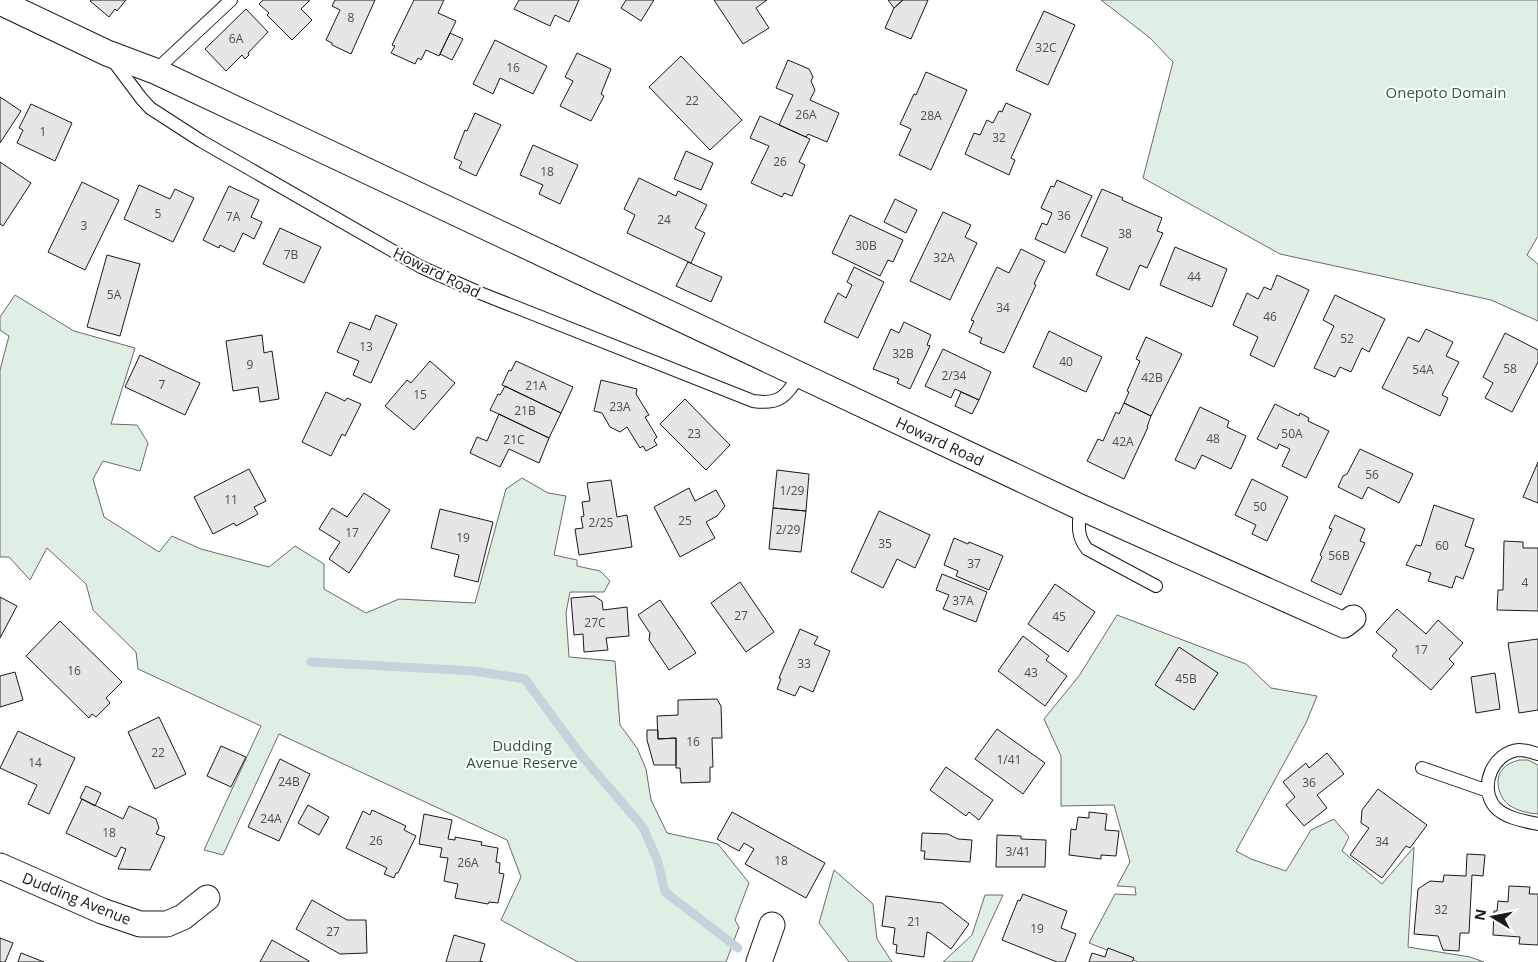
<svg xmlns="http://www.w3.org/2000/svg" width="1538" height="962" font-family="'Open Sans',sans-serif">
<style>
.green{fill:#e0efe3;stroke:#6a6a6a}
.lines{fill:none;stroke-linecap:round;stroke-linejoin:round}
.stream{stroke:#c6d2dc;stroke-width:9}
.building{fill:#e6e6e6;stroke:#1a1a1a}
.service-casing{stroke:#1a1a1a;stroke-width:14}
.minor-casing{stroke:#1a1a1a;stroke-width:27}
.service{stroke:#fff;stroke-width:12}
.minor{stroke:#fff;stroke-width:25}
.labels{text-anchor:middle;dominant-baseline:central;stroke-width:4;stroke-linejoin:round;paint-order:stroke}
.number-label{font-size:12px;fill:#4d4d4d}
.park-label{font-size:15px;fill:#2b5a34;stroke:#fff}
.street-label{font-size:15px;fill:#1a1a1a;stroke:#fff}
</style>
<rect width="100%" height="100%" fill="#fff"/>
<!-- green -->
<path class="green" d="M1101 0H1538V236L1527 255 1538 264V321L1491 300 1280 254 1143 178 1173 62 1149 37Z
M15 295 74 331 135 348 111 424 137 425 148 443 140 471 103 461 93 479 104 517 159 552 172 536 201 549 269 567 295 546 324 564V589L366 613 399 599 475 603 506 489 522 478 548 493 566 496 554 555 577 560V566L600 571 610 581 604 592H570L566 613 569 657 615 661 620 725 637 748 646 769 651 800 667 833 718 844 749 883 735 920 739 927 726 962H578L501 920 521 877 507 840 279 734 223 855 204 850 261 726 138 669 136 652 93 610 86 584 47 548 30 580 9 557H0V370L9 336 0 330V317Z
M1117 615 1246 664 1271 688 1317 696 1306 723 1236 851 1251 859 1286 871 1311 830 1334 819 1349 837 1342 851 1382 884 1414 847 1408 947 1470 957 1484 962H1138L1089 943 1115 894 1136 895 1135 887 1117 886 1130 862 1114 805 1061 806V756L1044 719 1079 676Z
M1519 760H1528L1538 765V814C1527 813 1518 811 1509 805 1499 798 1494 779 1502 770 1506 764 1513 762 1519 760Z
M834 870 873 904 877 939 892 962H849L819 923Z
M985 895H1003L972 962H943L972 935Z"/>
<g class="lines">
<!-- stream -->
<path class="stream" d="M311 662 474 671 525 679 580 754 643 827 658 862 665 892 738 948"/>
</g>
<!-- building -->
<path class="building" d="M91 0H126L117 11 115 9 109 17 90 1Z
M263 0H310L301 9 312 20 292 40 267 15 269 13 259 4Z
M335 0H375L351 54 332 45V43L326 40 340 10 332 6Z
M414 0H444L438 13 456 21 439 56 426 50 421 60 418 58 415 64 391 53 395 46 392 45Z
M519 0H579L569 22 555 15 550 26 514 9Z
M626 0H654L641 21 621 8Z
M714 0H767L756 8 769 28 743 44Z
M888 0H903L894 8Z
M903 0H928L911 39 885 28 894 8Z
M246 9 268 32 248 53 249 55 245 59 242 55 226 71 205 49Z
M1044 11 1075 25 1048 85 1016 70Z
M450 33 463 39 452 60 440 54Z
M495 40 547 66 533 94 500 78 493 94 473 84Z
M577 53 611 69 601 94 604 96 591 121 560 106 573 81 565 77Z
M681 56 742 120 710 150 649 87Z
M788 60 809 69 813 77 811 81 815 90 810 100 839 113 827 142 808 134 806 137 779 125 793 95 776 88Z
M926 72 967 90 931 170 899 155 911 129 900 124 914 94 916 95Z
M0 97 21 111 0 143Z
M1006 103 1031 114 1011 158 1015 160 1009 175 965 154 974 133 980 135 987 120 993 123 999 111 1002 112Z
M31 104 72 123 55 161 17 143 23 130 19 128Z
M475 113 501 125 476 176 459 168 462 162 454 158 465 130 467 131Z
M760 116 810 139 799 162 805 165 792 196 784 193 782 197 751 183 769 146 750 138Z
M533 145 578 165 560 204 539 194 543 185 520 175Z
M686 151 713 163 701 190 674 179Z
M0 162 31 183 3 226 0 224Z
M639 178 676 196 678 191 707 205 695 228 705 233 691 263 627 233 635 215 624 209Z
M1057 180 1092 196 1065 253 1035 239 1042 223 1047 225 1052 213 1041 208 1051 186 1054 187Z
M82 182 119 200 85 270 48 252Z
M139 185 170 199 175 189 194 198 173 242 124 219Z
M229 186 259 200 251 217 262 222 254 239 243 233 234 252 220 245 219 248 203 240Z
M1102 189 1123 198 1122 200 1162 218 1157 231 1163 233 1147 268 1140 265 1129 290 1096 275 1108 248 1081 236Z
M895 199 917 210 906 233 884 222Z
M943 212 971 225 965 237 977 243 950 300 910 281Z
M850 215 903 240 893 262 888 260 880 276 832 253Z
M280 228 321 247 304 283 263 264Z
M1175 247 1227 269 1212 307 1160 285Z
M1021 249 1045 261 1034 284 1036 285 1004 353 980 343 982 338 969 332 974 321 971 320 997 267 1009 273Z
M107 255 140 264 120 336 87 327Z
M688 262 722 277 711 302 676 286Z
M854 267 884 282 858 338 824 322 838 293 846 298 852 285 847 282Z
M1277 275 1309 290 1274 367 1250 355 1258 337 1233 325 1247 293 1258 299 1264 287 1271 290Z
M1335 295 1385 319 1369 352 1362 348 1351 372 1340 367 1335 377 1314 368 1334 326 1323 320Z
M376 315 397 324 371 383 353 375 359 361 337 352 350 322 370 330Z
M904 322 931 335 927 345 930 346 910 389 897 383 899 379 873 369 891 329 899 333Z
M1426 329 1453 342 1446 356 1459 362 1442 395 1448 398 1440 416 1382 388 1408 337 1419 342Z
M1049 331 1102 357 1086 392 1033 367Z
M1505 333 1538 350V362L1512 412 1485 398 1493 383 1483 377Z
M262 335 264 353 272 351 279 399 260 402 258 387 233 391 226 341Z
M1146 337 1182 354 1151 416 1124 403 1129 392 1127 391 1140 361 1136 359Z
M943 349 991 372 979 400 955 389 951 398 925 386Z
M140 355 200 383 185 415 125 387Z
M430 361 455 383 414 430 385 406 407 380 411 383Z
M516 361 573 387 561 413 502 385 509 370 511 371Z
M601 380 637 389 636 394 649 415 645 417 657 437 654 440 657 445 646 451 643 446 640 448 627 427 620 432 610 427 602 413 594 411Z
M505 386 561 413 549 438 490 410 498 394 500 395Z
M326 392 345 401 347 398 361 404 345 436 342 434 331 456 302 442Z
M961 392 979 400 972 414 955 406Z
M685 399 730 445 706 470 660 424Z
M1124 403 1151 416 1147 427H1148L1124 479 1087 461 1098 439 1103 441 1116 412 1119 414Z
M1275 404 1299 416 1300 413 1309 418 1308 421 1329 431 1306 478 1282 466 1290 449 1279 444 1277 449 1257 439Z
M1200 407 1229 421 1227 427 1246 436 1231 469 1202 455 1195 469 1175 460Z
M499 414 549 438 539 463 509 449 500 467 470 453 477 437 487 441Z
M1360 449 1413 474 1399 503 1368 487 1362 499 1338 487 1343 476 1347 474Z
M1538 462V503L1523 497Z
M249 469 266 501 254 507 258 514 236 526 234 523 213 534 194 497Z
M777 470 809 474 806 511 773 508Z
M1252 479 1288 497 1267 541 1252 534 1256 525 1235 515Z
M611 480 617 517 627 515 632 547 579 555 575 529 583 528 581 517 584 516 582 502 590 501 587 483Z
M689 488 695 501 716 490 725 506 717 516 706 522 715 538 680 557 654 507Z
M364 493 390 510 349 573 329 559 340 542 319 529 332 508 347 517Z
M1434 505 1474 519 1465 546 1474 549 1463 579 1456 576 1452 588 1428 581 1431 573 1406 565 1416 545 1421 546Z
M773 508 806 511 801 552 769 549Z
M440 509 493 522 478 582 454 576 459 555 431 548Z
M879 511 930 535 915 568 897 559 883 588 851 572Z
M1335 515 1365 529 1360 541 1365 543 1341 595 1311 581 1322 557 1320 555 1332 529 1329 528Z
M954 538 968 544 969 542 1003 556 989 590 956 576 958 571 944 565Z
M1504 541 1523 542V548H1538V611L1497 610 1498 590H1503Z
M942 574 987 592 976 622 943 609 949 595 936 590Z
M740 582 774 632 746 652 711 603Z
M1055 584 1095 612 1068 652 1028 624Z
M594 596 602 601 603 610 627 607 629 636 606 638 608 650 584 652 583 634 574 635 571 598Z
M0 597 17 606 0 638Z
M660 600 696 653 669 670 649 640 650 633 638 615Z
M1397 609 1426 634 1438 620 1463 643 1449 659 1454 664 1431 690 1392 656 1397 650 1376 632Z
M60 621 122 682 106 698 110 703 96 717 92 714 89 718 26 656Z
M800 629 818 637 814 644 830 651 813 692 800 686 795 696 777 689 781 679 779 678Z
M1023 636 1049 656 1046 660 1067 676 1045 706 998 671Z
M1538 639V710L1519 713 1508 643Z
M1179 647 1218 673 1194 710 1155 685Z
M15 672 23 700 0 707V676Z
M1495 673 1500 709 1476 713 1471 677Z
M717 699 721 706 722 738H712L713 767H710V782L681 783 680 768H676V738L658 739 657 716 678 715V700Z
M159 717 186 774 155 789 128 732Z
M997 729 1045 763 1023 794 975 759Z
M647 730H658V739L676 738V765H654L647 740Z
M18 731 75 758 49 814 28 804 37 785 0 768Z
M221 746 246 757 231 787 207 776Z
M1327 753 1344 774 1317 795 1327 808 1304 826 1286 805 1295 797 1283 782 1306 763 1309 768Z
M280 759 310 774 279 841 248 827Z
M946 767 993 800 979 820 969 812 966 816 930 790Z
M86 786 101 793 95 806 80 798Z
M1378 789 1427 825 1410 848 1406 846 1382 878 1350 855 1369 828 1361 823 1362 810Z
M82 799 123 819 129 806 156 819 159 828 156 834 165 837 150 870 118 869 126 849 121 847 116 857 66 833Z
M308 805 329 817 319 835 298 823Z
M372 810 406 826 404 830 416 836 398 873H396L394 878 384 874 387 868 346 848 363 811 370 815Z
M732 812 825 863 806 898 745 864 754 849 744 843 739 851 717 839Z
M1089 812 1107 814 1105 830 1119 831 1116 856 1101 855V859L1069 855 1071 829 1076 830 1078 817 1089 818Z
M424 814 452 820 448 839 455 840V837L482 842 481 845 498 848 496 862 500 863 499 873 504 874 498 903 489 902 488 904 455 898 458 884 444 881 448 858 440 857 442 848 419 844Z
M922 833 948 834 958 839 972 840 970 862 924 859 925 851H921Z
M997 835 1021 836V839L1046 840 1045 867H996Z
M1467 854 1485 855 1483 876 1472 875 1469 933H1460L1459 951 1443 950 1438 936 1414 934 1418 889 1430 881 1443 882 1444 875 1466 876Z
M1509 886 1530 887 1529 894H1538V945L1519 944 1520 937 1493 935 1494 911H1497L1498 901 1508 902Z
M1023 894 1067 911 1061 928 1076 934 1065 962H1057L1002 940 1018 900 1020 901Z
M886 896 942 903 969 924 951 949 930 933 927 932 924 957 896 953 897 945 893 944 895 928 882 926Z
M312 900 347 920H366L367 953 340 954 296 929Z
M454 935 485 944 480 961 483 962H446Z
M0 938 13 943 5 962H0Z
M272 940 309 961V962H260Z
M1108 948 1134 958 1132 962H1089L1092 953 1105 957Z
M21 953 44 962H18Z"/>
<g class="lines">
<defs>
<path id="service" d="M111 58 141 98 150 108 201 141 421 267 480 293 753 401C780 405 785 397 800 375
M155 71 231 0
M1080 507C1079 524 1076 535 1087 549L1156 586
M1538 754C1532 752 1526 750 1519 750 1493 752 1478 787 1495 807 1505 818 1524 821 1538 824
M1422 768 1488 791"/>
<path id="minor" d="M0 2 107 53 155 71 1080 507 1344 625 1353 618
M0 866 102 911 140 924H167L183 917 207 898
M759 962 772 925"/>
</defs>
<!-- service casing -->
<use href="#service" class="service-casing"/>
<!-- minor casing -->
<use href="#minor" class="minor-casing"/>
<!-- service -->
<use href="#service" class="service"/>
<!-- minor -->
<use href="#minor" class="minor"/>
</g>
<g class="labels">
<!-- number labels -->
<g class="number-label">
<text x="351" y="17">8</text>
<text x="236" y="38">6A</text>
<text x="1046" y="47">32C</text>
<text x="513" y="67">16</text>
<text x="692" y="100">22</text>
<text x="806" y="114">26A</text>
<text x="931" y="115">28A</text>
<text x="43" y="131">1</text>
<text x="999" y="137">32</text>
<text x="780" y="161">26</text>
<text x="547" y="171">18</text>
<text x="158" y="213">5</text>
<text x="1064" y="215">36</text>
<text x="233" y="216">7A</text>
<text x="664" y="219">24</text>
<text x="84" y="225">3</text>
<text x="1125" y="233">38</text>
<text x="866" y="245">30B</text>
<text x="291" y="254">7B</text>
<text x="944" y="257">32A</text>
<text x="1194" y="276">44</text>
<text x="114" y="294">5A</text>
<text x="1003" y="307">34</text>
<text x="1270" y="316">46</text>
<text x="1347" y="338">52</text>
<text x="366" y="346">13</text>
<text x="903" y="353">32B</text>
<text x="1066" y="361">40</text>
<text x="250" y="364">9</text>
<text x="1510" y="368">58</text>
<text x="1423" y="369">54A</text>
<text x="954" y="375">2/34</text>
<text x="1152" y="377">42B</text>
<text x="162" y="384">7</text>
<text x="536" y="385">21A</text>
<text x="420" y="394">15</text>
<text x="620" y="406">23A</text>
<text x="525" y="410">21B</text>
<text x="694" y="433">23</text>
<text x="1292" y="433">50A</text>
<text x="1213" y="438">48</text>
<text x="514" y="439">21C</text>
<text x="1123" y="441">42A</text>
<text x="1372" y="474">56</text>
<text x="792" y="490">1/29</text>
<text x="231" y="499">11</text>
<text x="1260" y="506">50</text>
<text x="685" y="520">25</text>
<text x="601" y="522">2/25</text>
<text x="788" y="529">2/29</text>
<text x="352" y="532">17</text>
<text x="463" y="537">19</text>
<text x="885" y="543">35</text>
<text x="1442" y="545">60</text>
<text x="1339" y="555">56B</text>
<text x="974" y="563">37</text>
<text x="1525" y="582">4</text>
<text x="963" y="600">37A</text>
<text x="741" y="615">27</text>
<text x="1059" y="616">45</text>
<text x="595" y="622">27C</text>
<text x="1421" y="649">17</text>
<text x="804" y="663">33</text>
<text x="74" y="670">16</text>
<text x="1031" y="672">43</text>
<text x="1186" y="678">45B</text>
<text x="693" y="741">16</text>
<text x="158" y="752">22</text>
<text x="1009" y="759">1/41</text>
<text x="35" y="762">14</text>
<text x="289" y="781">24B</text>
<text x="1309" y="782">36</text>
<text x="271" y="818">24A</text>
<text x="109" y="832">18</text>
<text x="376" y="840">26</text>
<text x="1382" y="841">34</text>
<text x="1018" y="851">3/41</text>
<text x="781" y="860">18</text>
<text x="468" y="862">26A</text>
<text x="1441" y="909">32</text>
<text x="914" y="921">21</text>
<text x="1037" y="928">19</text>
<text x="333" y="931">27</text>
</g>
<!-- park labels -->
<g class="park-label">
<text x="1446" y="92">Onepoto Domain</text>
<text x="522" y="745">Dudding<tspan x="522" dy="17">Avenue Reserve</tspan></text>
</g>
<!-- street labels -->
<g class="street-label">
<text transform="translate(437 272) rotate(26)">Howard Road</text>
<text transform="translate(940 441) rotate(25)">Howard Road</text>
<text transform="translate(77 898) rotate(22)">Dudding Avenue</text>
</g>
</g>
<!-- north arrow -->
<g transform="translate(1493 917) rotate(280)" stroke="#ffffff" stroke-width="4" paint-order="stroke">
<path d="M0-4L9 19L0 12L-9 19Z" fill="#1a1a1a"/>
<text y="-8" font-size="14" font-weight="bold" text-anchor="middle" fill="#1a1a1a">N</text>
</g>
</svg>
